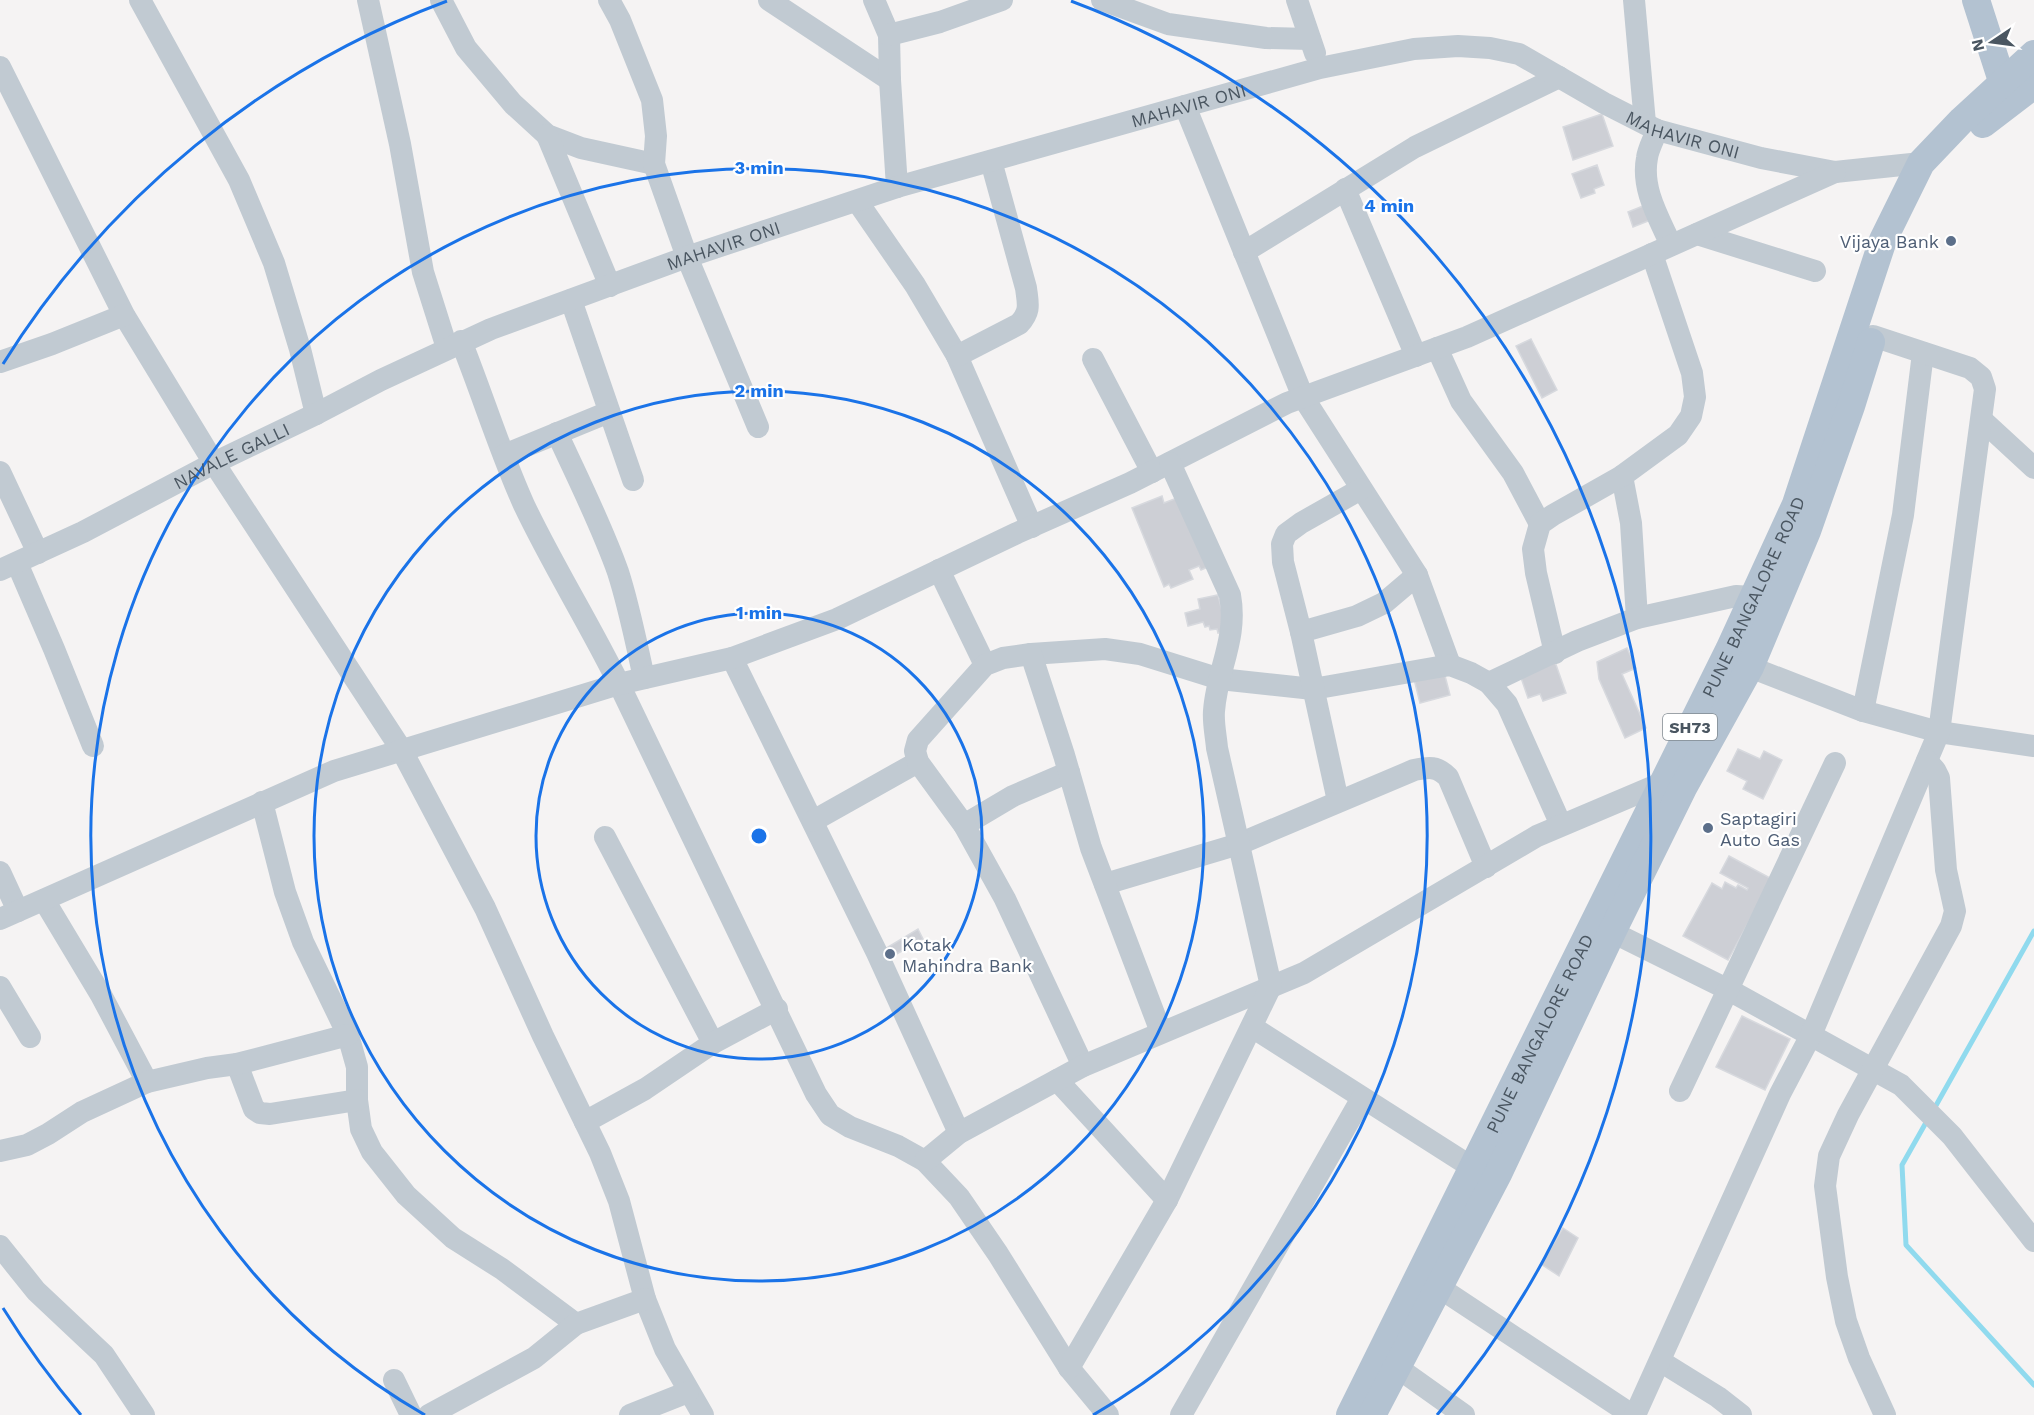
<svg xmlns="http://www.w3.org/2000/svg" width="2034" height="1415" font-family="'Work Sans',sans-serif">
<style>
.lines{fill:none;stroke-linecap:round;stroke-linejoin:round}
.stream{stroke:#90daee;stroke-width:5}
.building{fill:#cdcfd5;stroke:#d7d9de;stroke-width:1.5}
.minor{stroke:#c1cad2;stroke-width:22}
.major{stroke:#b3c2d1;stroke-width:28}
.ring{fill:none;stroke:#1a73e8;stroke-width:3}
.service-dot{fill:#5c6f8a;stroke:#fff;stroke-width:2}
.labels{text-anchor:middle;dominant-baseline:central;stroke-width:4.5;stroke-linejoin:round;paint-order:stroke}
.shield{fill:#fff;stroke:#808990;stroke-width:1.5}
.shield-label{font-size:16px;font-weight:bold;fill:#4a5661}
.street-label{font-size:18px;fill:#4a5661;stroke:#fff}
.service-label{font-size:18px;fill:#4e5e75;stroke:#fff;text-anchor:start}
.centre{fill:#1a73e8;stroke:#fff;stroke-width:3}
.ring-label{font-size:18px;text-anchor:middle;font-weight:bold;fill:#1a73e8;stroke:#fff;stroke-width:4.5;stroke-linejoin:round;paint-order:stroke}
</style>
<rect width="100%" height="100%" fill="#f5f3f3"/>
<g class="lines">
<!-- stream -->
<path class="stream" d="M1934 1109 2034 931
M1928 1119 1902 1165 1906 1245 2034 1385"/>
</g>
<!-- building -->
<path class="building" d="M1602 114 1613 146 1573 160 1563 127Z
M1597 165 1604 185 1594 189 1595 193 1581 198 1572 174Z
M1648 204 1653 219 1633 227 1628 212Z
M1531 339 1557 390 1542 398 1516 346Z
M1162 496 1164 503 1182 496 1210 566 1201 570 1199 566 1189 570 1193 579 1171 588 1169 584 1164 587 1132 508Z
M1218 595 1227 631 1218 633 1217 629 1210 630 1209 626 1205 627 1203 622 1188 626 1185 613 1200 609 1198 599Z
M1627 648 1636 668 1622 674 1646 728 1625 738 1599 679 1597 662Z
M1554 659 1566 693 1543 701 1540 694 1528 698 1519 672Z
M1444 672 1450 695 1420 703 1414 679Z
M1738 749 1760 759 1764 751 1782 760 1763 799 1743 789 1747 781 1727 771Z
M1729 856 1772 879 1728 960 1683 936 1712 883 1722 889 1725 882 1736 888 1738 885 1747 890 1748 888 1720 873Z
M918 929 923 939 888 959 883 950Z
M1742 1016 1790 1039 1765 1090 1716 1067Z
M1563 1228 1578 1238 1559 1276 1541 1264Z"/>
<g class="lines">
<!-- minor -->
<g class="minor">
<path d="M140 0 239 180 274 263 300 349 316 414"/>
<path d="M368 0 400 144 423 272 447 348"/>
<path d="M441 0 466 48 513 104 547 135 581 148 654 164"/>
<path d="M609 0 620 20 652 100 656 136 654 164 687 257 758 427"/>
<path d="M769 0 890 80"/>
<path d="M874 0 889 35 890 80 897 187"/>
<path d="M1102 0 1168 24 1266 38 1310 39"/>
<path d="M1297 0 1315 53"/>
<path d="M1634 0 1645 123"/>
<path d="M889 35 940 22 1002 0"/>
<path d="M0 67 124 315 214 463 401 749 485 908 543 1036 600 1153 619 1201 645 1299 665 1349 703 1415"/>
<path d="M1185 106 1303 397 1417 575 1450 665"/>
<path d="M1657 130C1654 139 1648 149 1647 158 1641 189 1659 218 1671 245"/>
<path d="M547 135 610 286"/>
<path d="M1345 189 1416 356"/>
<path d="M857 201 915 285 957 356 1032 527"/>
<path d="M1697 234 1815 271"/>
<path d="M1244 252 1415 147 1559 77"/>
<path d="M571 300 633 480"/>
<path d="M461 341C483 396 500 452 524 505 553 566 589 623 619 684L816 1094 830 1115 850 1127 898 1146 925 1161 959 1197 998 1254 1069 1368 1108 1415"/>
<path d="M1437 348 1461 401 1513 473 1540 524"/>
<path d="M957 356 1019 324C1031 311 1028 304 1026 288L991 161"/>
<path d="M1093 359 1152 472"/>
<path d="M0 362 52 344 124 315"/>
<path d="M1982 420 2034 468"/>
<path d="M557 433C578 479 601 524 618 572 629 606 636 642 644 678"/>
<path d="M504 455 609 412"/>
<path d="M0 472 38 553"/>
<path d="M1622 476 1631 523 1637 618"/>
<path d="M17 563 54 649 93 746"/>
<path id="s1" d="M0 570 83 532 214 463 316 414 381 380 491 329 687 257 897 187 1320 68 1414 49 1458 46 1490 48 1519 54 1604 103 1657 130 1761 158 1835 172 1921 163"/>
<path d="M939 570 985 665"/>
<path d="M1301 632 1357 616 1384 603 1417 575"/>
<path d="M1555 653 1536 573 1533 549 1540 524 1553 515 1622 476 1678 435 1691 416 1695 397 1692 373 1652 254"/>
<path d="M1031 654 1105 649 1140 654 1220 679 1313 689 1450 665 1471 673 1489 683 1507 704 1561 825"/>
<path d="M732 658 877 953 959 1133"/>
<path d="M1750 667 1863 711 1939 732 2034 746"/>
<path d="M1489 683 1577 641 1637 618 1736 596 1753 597"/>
<path d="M1863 711 1903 515 1923 353"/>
<path d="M1338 801 1301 632 1283 562 1282 544 1286 534 1301 523 1361 489"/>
<path d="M262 802 285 892 303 942 348 1035 357 1067V1100L361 1129 372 1152 406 1195 453 1238 502 1269 576 1324"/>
<path d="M813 821 918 762"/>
<path d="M964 825 1013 796 1069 772"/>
<path d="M605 837 713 1043"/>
<path d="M0 872 18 911"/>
<path d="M1105 884 1239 844 1414 770C1429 767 1437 766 1448 777L1486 867"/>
<path d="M44 900 101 995 147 1082"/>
<path d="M0 919 334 771 619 684 732 658 837 619 1017 533 1130 483 1287 403 1467 337 1835 172"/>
<path d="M1612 932 1729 990 1901 1085 1952 1136 2034 1241"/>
<path d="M0 987 30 1037"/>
<path d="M1252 1027 1473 1168"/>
<path d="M237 1064 254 1109 260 1113 270 1114 357 1100"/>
<path d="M1083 1066 1005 899 964 825 918 762 915 751 918 740 985 665 1003 658 1031 654 1064 755 1091 848 1161 1032"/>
<path d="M1057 1080 1167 1200"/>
<path d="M1680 1091 1835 763"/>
<path d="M585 1122 645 1089 713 1043 777 1009"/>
<path d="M0 1151 27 1145 48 1134 82 1112 147 1082 207 1068 237 1064 348 1035"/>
<path d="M925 1161 959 1133 1083 1066 1304 973 1537 836 1662 783"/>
<path d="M0 1246 36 1291 104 1355 144 1415"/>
<path d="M1440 1288 1632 1415"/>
<path d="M1660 1361 1718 1397 1741 1415"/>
<path d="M1069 1368 1167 1200 1271 986 1217 748C1216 736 1213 723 1214 711 1217 669 1238 639 1230 595L1170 463"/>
<path d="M1398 1368 1464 1415"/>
<path d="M394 1380 411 1415"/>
<path d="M429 1415 534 1358 576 1324 645 1299"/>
<path d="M630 1415 688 1392"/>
<path d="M1181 1415 1362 1098"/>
<path d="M1635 1415 1780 1094 1811 1035 1939 732 1985 389 1981 377 1970 368 1873 336"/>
<path d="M1885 1415 1859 1358 1846 1321 1837 1277 1825 1186 1829 1156 1848 1115 1951 926 1955 911 1946 870 1939 778 1935 770 1927 761"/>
</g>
<!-- major -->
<g class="major">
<path d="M1976 0 2003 84"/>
<path d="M1983 124 2034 85"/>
<path id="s2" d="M1350 1415 1729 650 1796 504 1883 240 1921 163 1962 120 2034 54"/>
<path d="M1372 1415 1498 1174 1612 932 1683 788 1750 667 1807 531 1851 406 1871 342"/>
</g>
</g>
<!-- distance rings -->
<g class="ring">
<circle cx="759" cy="836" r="223"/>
<circle cx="759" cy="836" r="445"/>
<path d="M425 1415A668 668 0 1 1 1093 1415"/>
<path d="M81 1415A891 891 0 0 1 3 1308M3 364A891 891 0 0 1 447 1M1071 1A891 891 0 0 1 1437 1415"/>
</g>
<!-- markers -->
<g class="service-dot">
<circle cx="1951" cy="241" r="6"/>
<circle cx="1708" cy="828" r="6"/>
<circle cx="890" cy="954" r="6"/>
</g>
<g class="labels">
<!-- shield labels -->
<rect class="shield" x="1663" y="714" width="54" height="26" rx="4.5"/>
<g class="shield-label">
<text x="1690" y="727">SH73</text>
</g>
<!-- street labels -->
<g class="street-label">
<text stroke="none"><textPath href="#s1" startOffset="1280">MAHAVIR ONI</textPath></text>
<text stroke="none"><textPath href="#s1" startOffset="1802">MAHAVIR ONI</textPath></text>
<text stroke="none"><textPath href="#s1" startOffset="794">MAHAVIR ONI</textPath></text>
<text stroke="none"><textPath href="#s1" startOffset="258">NAVALE GALLI</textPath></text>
<text stroke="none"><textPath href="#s2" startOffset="912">PUNE BANGALORE ROAD</textPath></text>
<text stroke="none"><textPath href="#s2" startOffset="426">PUNE BANGALORE ROAD</textPath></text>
</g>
<!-- service labels -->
<g class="service-label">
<text x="1939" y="241" text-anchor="end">Vijaya Bank</text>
<text x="1720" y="818">Saptagiri<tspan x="1720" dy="21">Auto Gas</tspan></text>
<text x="902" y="944">Kotak<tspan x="902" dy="21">Mahindra Bank</tspan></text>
</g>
</g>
<circle cx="759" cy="836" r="9" class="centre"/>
<g class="ring-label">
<text x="759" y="174">3 min</text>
<text x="1389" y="212">4 min</text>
<text x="759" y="397">2 min</text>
<text x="759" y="619">1 min</text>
</g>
<!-- north arrow -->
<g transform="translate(1992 42) rotate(257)" stroke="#ffffff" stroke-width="4.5" paint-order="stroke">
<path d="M0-4.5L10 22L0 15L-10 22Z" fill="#4a5661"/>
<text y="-9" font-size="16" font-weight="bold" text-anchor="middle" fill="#4a5661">N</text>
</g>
</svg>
